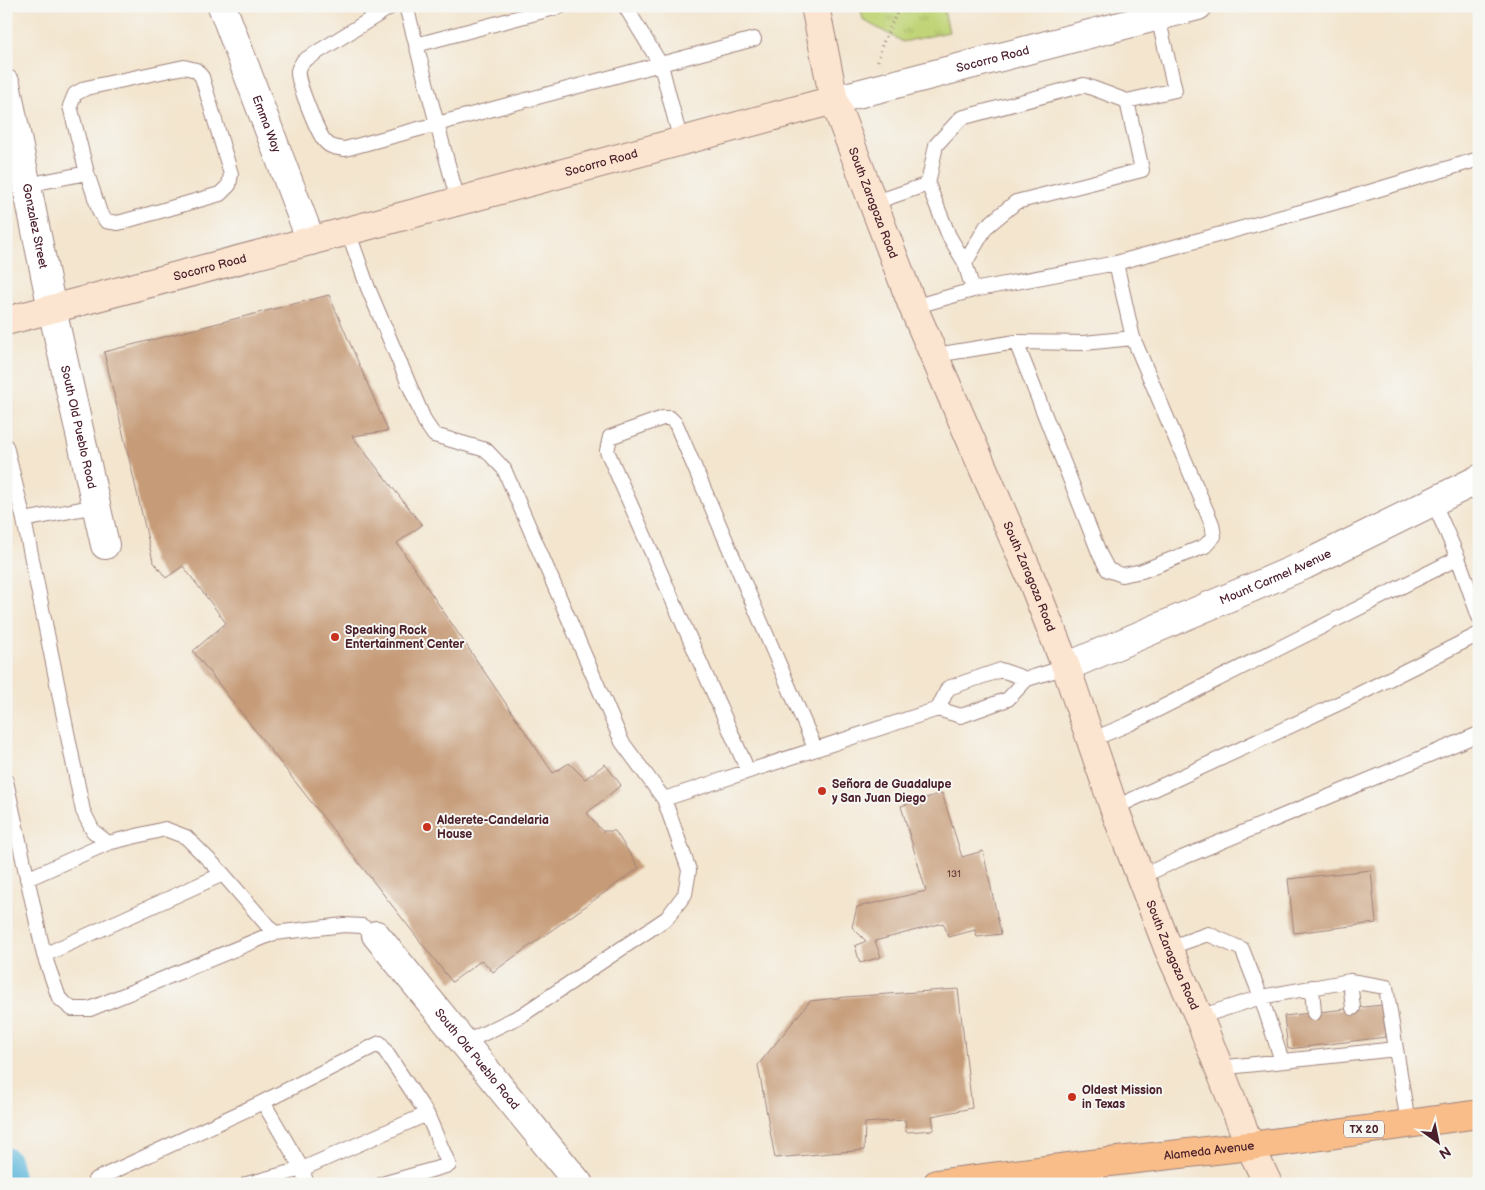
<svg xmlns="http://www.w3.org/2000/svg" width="1485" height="1190" font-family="'Balsamiq Sans',sans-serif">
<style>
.park{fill:url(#park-tufts);stroke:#867a52}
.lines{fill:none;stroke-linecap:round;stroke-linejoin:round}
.canal{stroke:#5eb8dc;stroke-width:29}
.building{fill:#c69b78}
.service-casing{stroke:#9e827c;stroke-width:16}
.minor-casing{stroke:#9e827c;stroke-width:30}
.tertiary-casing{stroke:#9e827c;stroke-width:30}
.secondary-casing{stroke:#9e827c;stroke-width:30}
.primary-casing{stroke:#9e827c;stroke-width:30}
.path{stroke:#9e827c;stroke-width:3;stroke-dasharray:1 4;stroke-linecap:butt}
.service{stroke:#fff;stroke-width:14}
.minor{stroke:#fff;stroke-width:28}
.tertiary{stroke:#fff;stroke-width:28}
.secondary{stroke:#fce5d0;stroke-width:28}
.primary{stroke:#f8bd89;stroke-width:28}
.poi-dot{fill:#c8321e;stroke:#f6f6f2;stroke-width:2}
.labels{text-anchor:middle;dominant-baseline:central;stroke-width:4;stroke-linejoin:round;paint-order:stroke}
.number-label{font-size:10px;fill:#693e3e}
.shield{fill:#f6f6f2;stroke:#7e6067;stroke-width:1}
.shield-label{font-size:11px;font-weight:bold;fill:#4a1f2b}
.street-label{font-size:12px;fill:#4a1f2b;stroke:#f6f6f2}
.poi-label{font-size:12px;font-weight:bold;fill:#4a1f2b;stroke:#f6f6f2;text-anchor:start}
</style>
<defs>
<pattern id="park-tufts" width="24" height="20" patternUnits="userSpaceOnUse" patternTransform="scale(1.25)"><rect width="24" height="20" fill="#c1d478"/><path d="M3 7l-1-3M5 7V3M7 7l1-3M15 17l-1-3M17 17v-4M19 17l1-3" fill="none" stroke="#a7b668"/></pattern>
</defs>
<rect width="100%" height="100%" fill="#f6f6f2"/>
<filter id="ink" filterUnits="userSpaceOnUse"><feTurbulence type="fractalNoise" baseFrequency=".02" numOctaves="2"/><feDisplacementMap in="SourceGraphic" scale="10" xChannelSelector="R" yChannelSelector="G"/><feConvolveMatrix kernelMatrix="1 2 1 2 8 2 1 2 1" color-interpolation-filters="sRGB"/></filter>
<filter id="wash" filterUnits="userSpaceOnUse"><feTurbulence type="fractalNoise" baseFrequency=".0096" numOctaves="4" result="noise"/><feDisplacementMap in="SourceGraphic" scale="20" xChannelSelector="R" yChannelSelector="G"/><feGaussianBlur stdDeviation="1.12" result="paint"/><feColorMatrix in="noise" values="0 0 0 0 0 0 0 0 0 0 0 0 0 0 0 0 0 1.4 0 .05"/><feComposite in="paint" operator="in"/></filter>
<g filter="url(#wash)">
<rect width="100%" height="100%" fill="#f3e5ce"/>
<!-- park -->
<path class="park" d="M860 6H943L949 32 903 42 863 20Z"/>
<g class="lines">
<!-- canal -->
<path class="canal" d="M6 1162 11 1184"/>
</g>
<g id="blocks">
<!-- building -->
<path class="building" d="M329 295 388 431 352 436 422 525 397 543 553 773 569 763 585 779 605 764 621 785 587 813 602 831H615L639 868 493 972 482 960 452 982 193 651 226 623 183 566 166 578 153 561 104 352Z
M942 793 962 857 983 851 1001 934 977 937 975 930 949 937 943 923 875 941 881 957 860 963 855 946 866 941 852 927 857 907 926 891 901 806Z
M1371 870 1376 923 1294 933 1288 879Z
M958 989 972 1108 932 1116 934 1130 906 1132 905 1120 865 1123 864 1150 775 1158 758 1065 810 1001 846 997Z
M1382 1005 1386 1037 1288 1049 1284 1016Z"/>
</g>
</g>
<g filter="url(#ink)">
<use href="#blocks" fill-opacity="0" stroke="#9e827c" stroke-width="1"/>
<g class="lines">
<defs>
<path id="service" d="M392 6 303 61C302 64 298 68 298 71 296 80 318 133 324 140 329 147 336 148 345 149L437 124 458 201
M406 6 437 124 754 39
M625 6 661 65 681 142
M416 45 562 6
M928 184 936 145 961 118 1084 85 1127 101
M27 185 87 173 70 106 75 94 86 88 184 67 196 70 202 77 231 174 229 185 220 194 118 223 106 221 100 213 87 173
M873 203 928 184 949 236 965 263
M348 231 368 288 425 422 434 435 486 450 504 469 622 742 664 799 938 709
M973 290 965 263 986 227 1016 202 1142 170 1127 101 1175 90 1158 17
M913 307 973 290 1116 263 1333 203 1479 159
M1016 342 1100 555 1108 570 1122 575 1142 571 1205 546 1214 536 1212 524 1133 338
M936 355 1016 342 1084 343 1133 338 1116 263
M6 446 24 520 83 811 93 831 108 843 165 829 186 837 223 874 274 933
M1433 501 1458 558 1479 617
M24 520 96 506
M1027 679 1001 670 948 688 938 709 961 716 1008 699 1027 679 1066 667
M1091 740 1129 724 1458 558
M748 771 607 451 610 437 663 418H670L676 424 815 748
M6 781 44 955 59 998 72 1009H90L274 933 344 925 362 926 376 935
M1114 808 1359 694 1479 634
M1142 876 1182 858 1479 734
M27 879 108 843
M1168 948 1208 934 1242 949 1261 997 1282 1061
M44 955 223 874
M1350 981 1353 1008
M1312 987 1314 1013
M1199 1017 1261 997 1350 981 1386 987 1396 1049 1218 1068
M464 1043 522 1015 667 918 685 894 689 870 664 799
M1396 1049 1408 1123
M263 1102 380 1043 427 1114 449 1165 382 1184
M1092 1164 1099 1184
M98 1184 95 1180 263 1102 302 1169 307 1184
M247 1184 302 1169 427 1114"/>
<g id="minor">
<path id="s1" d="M222 6 311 241"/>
<path id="s2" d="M6 84 52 309"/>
<path id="s3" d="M1066 667 1305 565 1479 479"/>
</g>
<g id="tertiary">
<path id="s4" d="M834 100 1198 6"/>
<path id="s5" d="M52 309 105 545"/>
<path id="s6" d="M376 935 579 1184"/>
</g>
<g id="secondary">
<path id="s7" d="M815 6 834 100 873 203 913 307 1033 583 1066 667 1114 808 1168 948 1199 1017 1250 1146 1268 1184"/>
<path id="s8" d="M6 321 348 231 834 100"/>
</g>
<g id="primary">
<path id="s9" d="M937 1184 1092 1164 1250 1146 1479 1114"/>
</g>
</defs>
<!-- service casing -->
<use href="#service" class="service-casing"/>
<!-- minor casing -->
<use href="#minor" class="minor-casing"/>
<!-- tertiary casing -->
<use href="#tertiary" class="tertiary-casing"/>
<!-- secondary casing -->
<use href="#secondary" class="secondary-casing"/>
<!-- primary casing -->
<use href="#primary" class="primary-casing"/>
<!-- path -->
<path class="path" d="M878 61 882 45 900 6"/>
<!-- service -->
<use href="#service" class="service"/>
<!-- minor -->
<use href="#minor" class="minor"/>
<!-- tertiary -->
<use href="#tertiary" class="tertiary"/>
<!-- secondary -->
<use href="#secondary" class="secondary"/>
<!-- primary -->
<use href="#primary" class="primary"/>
</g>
</g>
<!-- markers -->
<g class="poi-dot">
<circle cx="335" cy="637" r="5"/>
<circle cx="822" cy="791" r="5"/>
<circle cx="427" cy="827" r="5"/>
<circle cx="1072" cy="1097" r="5"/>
</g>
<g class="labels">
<!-- number labels -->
<g class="number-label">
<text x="954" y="874">131</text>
</g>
<!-- shield labels -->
<rect class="shield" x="1344" y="1120.5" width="40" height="17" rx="4"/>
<g class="shield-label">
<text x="1364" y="1129">TX 20</text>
</g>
<!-- street labels -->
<g class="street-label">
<text stroke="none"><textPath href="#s4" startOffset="164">Socorro Road</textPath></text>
<text stroke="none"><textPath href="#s1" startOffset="126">Emma Way</textPath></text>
<text stroke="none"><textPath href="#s8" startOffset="616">Socorro Road</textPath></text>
<text stroke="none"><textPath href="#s7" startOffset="206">South Zaragoza Road</textPath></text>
<text stroke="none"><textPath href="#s2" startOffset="145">Gonzalez Street</textPath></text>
<text stroke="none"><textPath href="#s8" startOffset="211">Socorro Road</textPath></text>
<text stroke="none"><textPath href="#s5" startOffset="121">South Old Pueblo Road</textPath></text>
<text stroke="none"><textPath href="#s7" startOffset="611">South Zaragoza Road</textPath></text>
<text stroke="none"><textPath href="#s3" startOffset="228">Mount Carmel Avenue</textPath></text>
<text stroke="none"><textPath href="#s7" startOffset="1016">South Zaragoza Road</textPath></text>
<text stroke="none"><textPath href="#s6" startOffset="160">South Old Pueblo Road</textPath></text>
<text stroke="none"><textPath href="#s9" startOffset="274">Alameda Avenue</textPath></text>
</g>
<!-- poi labels -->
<g class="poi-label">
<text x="345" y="630">Speaking Rock<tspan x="345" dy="14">Entertainment Center</tspan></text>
<text x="832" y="784">Señora de Guadalupe<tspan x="832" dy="14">y San Juan Diego</tspan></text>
<text x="437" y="820">Alderete-Candelaria<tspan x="437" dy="14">House</tspan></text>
<text x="1082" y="1090">Oldest Mission<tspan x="1082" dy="14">in Texas</tspan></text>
</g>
</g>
<!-- margin -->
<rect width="1485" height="1190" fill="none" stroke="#f6f6f2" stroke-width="25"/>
<!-- north arrow -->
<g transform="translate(1438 1142) rotate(147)" stroke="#f6f6f2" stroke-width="4" paint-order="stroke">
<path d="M0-4L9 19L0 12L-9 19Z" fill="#4a1f2b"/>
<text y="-8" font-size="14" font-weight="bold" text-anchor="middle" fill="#4a1f2b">N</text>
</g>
</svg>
